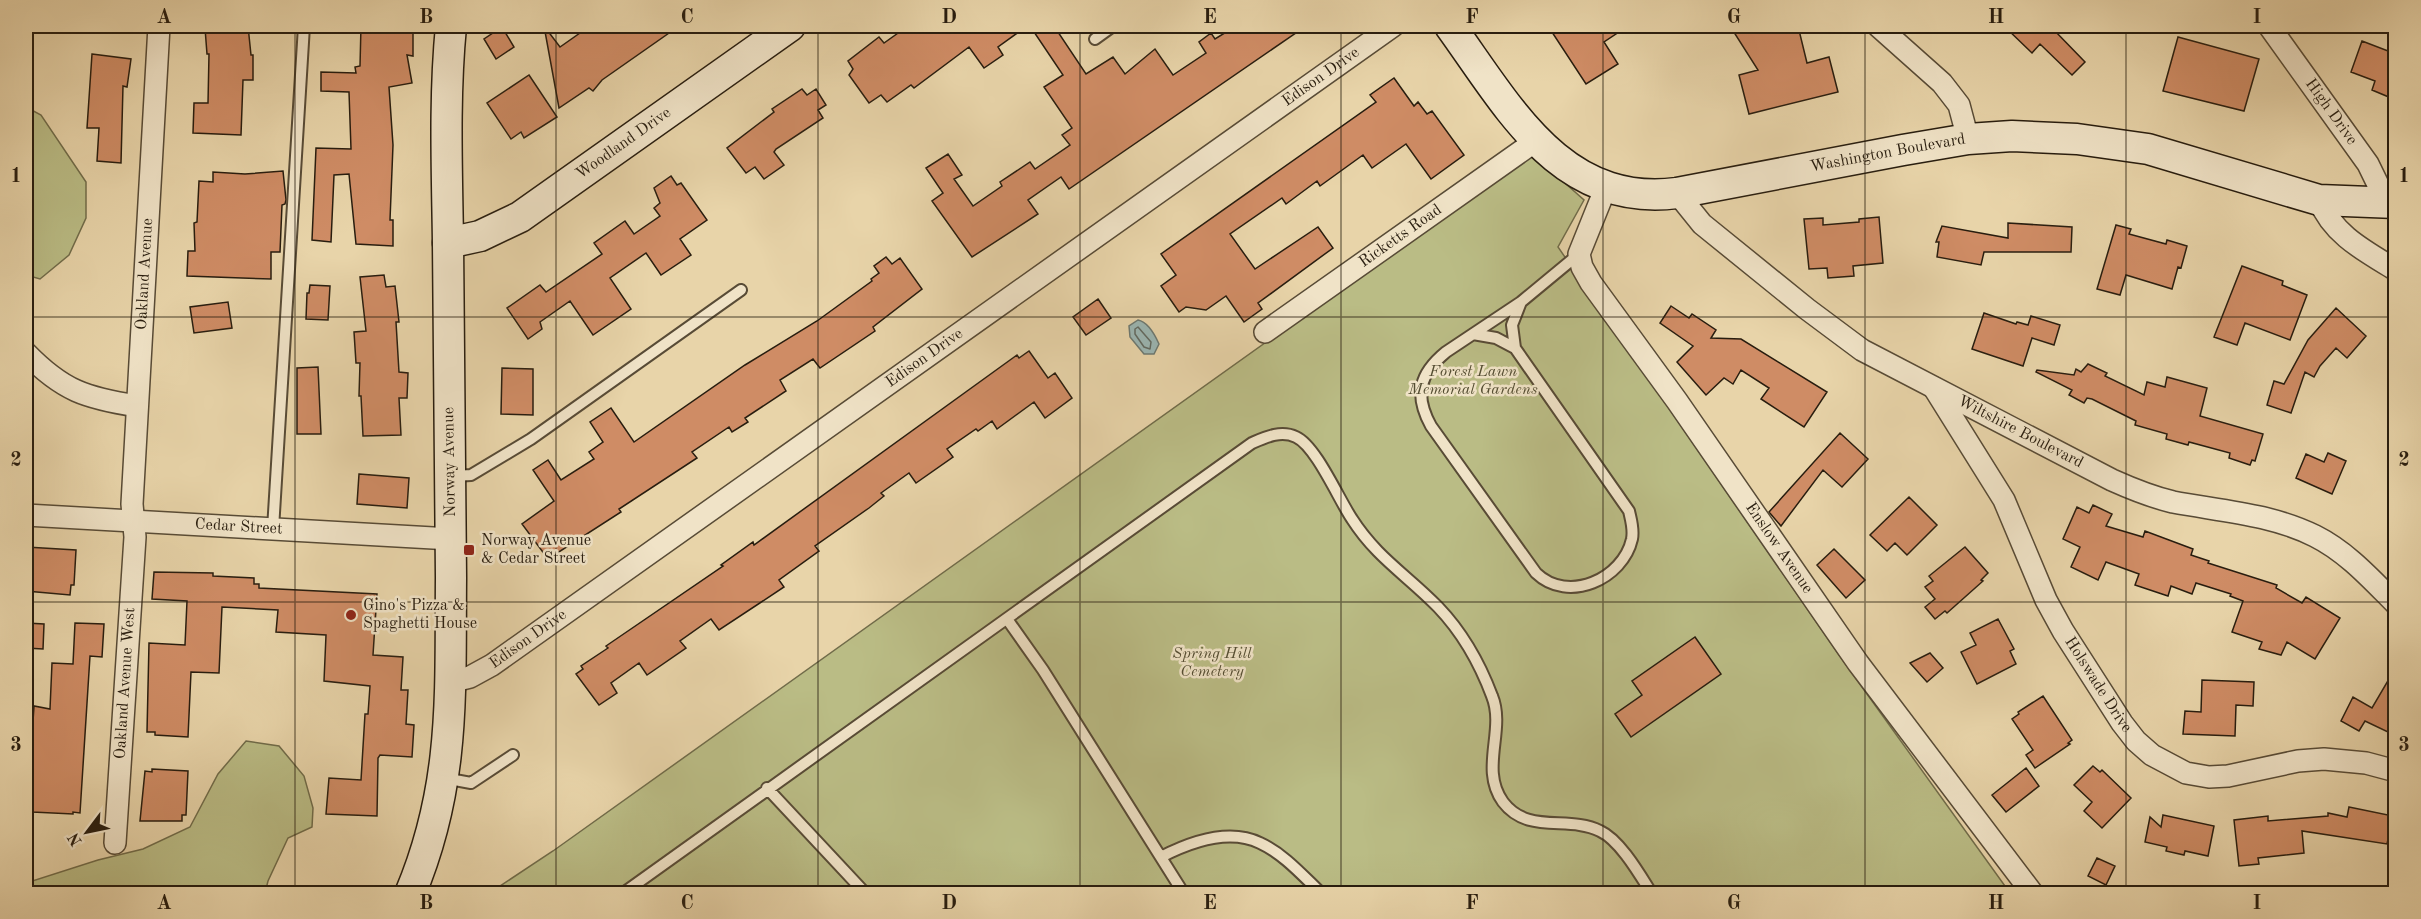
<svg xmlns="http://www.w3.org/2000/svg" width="2421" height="919" font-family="'Old Standard TT',serif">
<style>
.green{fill:#babc85;stroke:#716c4a;stroke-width:1.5}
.water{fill:#9bb6b3;stroke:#6d7971;stroke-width:1.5}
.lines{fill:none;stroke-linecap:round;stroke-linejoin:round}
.shore{stroke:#626a61;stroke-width:1.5}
.building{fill:#cf8c65;stroke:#281d0f;stroke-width:1.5}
.lane-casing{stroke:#584b36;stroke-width:14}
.street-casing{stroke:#584b36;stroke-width:24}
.secondary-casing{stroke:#281d0f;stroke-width:33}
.lane{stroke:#f0e3c7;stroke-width:10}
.street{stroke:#f0e3c7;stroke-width:21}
.secondary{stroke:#f0e3c7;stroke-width:30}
.grid{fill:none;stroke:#281d0f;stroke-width:1.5;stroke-opacity:0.55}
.poi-dot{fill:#8f2418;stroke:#f0e3c7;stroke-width:2}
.labels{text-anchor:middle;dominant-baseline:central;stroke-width:5;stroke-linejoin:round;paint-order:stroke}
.street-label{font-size:16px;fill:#281d0f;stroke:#f0e3c7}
.park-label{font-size:16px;font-style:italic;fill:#544d32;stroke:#f0e3c7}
.poi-label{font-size:16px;fill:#281d0f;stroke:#f0e3c7;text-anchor:start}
.neatline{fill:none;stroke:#281d0f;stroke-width:2}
.grid-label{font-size:20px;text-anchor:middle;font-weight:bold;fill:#281d0f}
</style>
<rect width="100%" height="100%" fill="#e8d4a9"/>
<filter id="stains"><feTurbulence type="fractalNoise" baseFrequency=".00333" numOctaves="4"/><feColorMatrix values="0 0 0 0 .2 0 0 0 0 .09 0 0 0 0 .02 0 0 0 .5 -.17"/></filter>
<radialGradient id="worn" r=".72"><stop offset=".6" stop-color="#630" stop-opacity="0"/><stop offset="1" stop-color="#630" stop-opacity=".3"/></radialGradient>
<!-- green -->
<path class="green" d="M26 107 41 115 86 182V218L69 255 40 279 26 275Z
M1531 153 1584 200 1558 247 1839 655 2010 893 488 894 553 851Z
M246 741 279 746 304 776 313 808 312 827 288 838 268 881 265 893H26V883L98 860 143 849 190 827 218 774Z"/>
<!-- water -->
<path class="water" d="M1138 320C1148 322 1155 335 1159 344L1154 354H1144L1130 337 1129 326Z"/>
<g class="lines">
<!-- shore -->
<path class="shore" d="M1138 327 1151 342 1150 349 1144 347 1135 334V329Z"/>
</g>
<!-- building -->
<path class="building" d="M207 26H248L251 55H253V80H243L241 135 193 133 194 103H208L209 54H207L205 28H207Z
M361 26H413V56L407 55 412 83 389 87 393 145 390 220H393V246L356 244 349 174 334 175 331 242 312 240 316 148 351 149 349 92 321 91V72L356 73 355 67 360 66Z
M544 26 560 47 590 26H679L602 80 593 91 589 88 559 108Z
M908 26H1027L998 47 1003 55 984 68 969 47 914 88 911 85 887 102 881 95 869 103 849 75 853 69 848 61 879 37 884 43Z
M1030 26H1054L1086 74 1113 57 1125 74 1155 49 1173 75 1206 53 1199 42 1211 33 1215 39 1236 26H1306L1069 189 1061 177 1028 200 1038 214 972 257 932 201 943 193 926 168 948 154 962 175 954 179 973 206 1002 186 1000 182 1030 162 1035 169 1070 145 1062 135 1072 128 1044 87 1063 75Z
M1548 26H1628L1604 42 1618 64 1586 84Z
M1730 26H1798L1807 63 1829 57 1838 92 1749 114 1739 75 1758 70Z
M2004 26H2058L2054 30 2085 62 2072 75 2040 44 2032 53Z
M502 27 514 47 496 59 484 39Z
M2178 37 2259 59 2244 111 2163 91Z
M2362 41 2396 54V100L2372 90 2375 81 2351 72Z
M92 54 131 59 127 87 123 86 121 163 97 161 99 128H87Z
M529 75 557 117 524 138 521 132 511 139 487 103Z
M1394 78 1414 106 1418 102 1427 114 1432 111 1464 155 1431 179 1406 144 1372 168 1363 155 1320 186 1317 181 1286 204 1282 198 1230 234 1255 269 1318 227 1333 248 1258 303 1262 309 1244 322 1226 296 1206 310 1186 307 1179 312 1161 286 1176 275 1161 254 1376 102 1370 95Z
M802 89 807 95 816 89 826 105 818 110 823 118 776 149 774 152 784 165 764 179 755 167 746 173 727 148 774 112 772 109Z
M283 171 286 200 285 204 282 205 280 252H271V279L187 276 188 251H195L194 223 197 222 199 181 213 182V172L245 174Z
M671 176 677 185 681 183 707 220 680 239 691 255 661 275 646 253 610 278 631 309 593 335 570 301 540 322 542 329 528 339 507 308 540 285 546 292 602 254 594 243 625 221 634 234 660 216 654 208 660 203 654 188Z
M1879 217 1883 263 1853 266 1854 276 1828 278 1827 268 1809 269 1804 219 1823 218V225L1859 222V219Z
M2008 223 2072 227 2071 252H1984L1981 265 1937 257 1939 242H1936L1942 226 2008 238Z
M2116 225 2131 229 2129 234 2166 244 2167 240 2187 246 2181 268 2178 267 2172 289 2126 275 2120 295 2097 289Z
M886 257 892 264 900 258 922 289 873 327 875 331 820 368 813 359 780 380 786 391 745 418 748 422 732 432 729 427 692 452 697 458 619 509 621 512 548 559 522 524 554 501 533 470 548 460 561 480 594 459 589 452 603 442 590 422 611 408 634 442 745 365 817 321 872 281 871 279 879 273 874 266Z
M2242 266 2283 281 2282 285 2307 295 2290 340 2245 323 2237 345 2214 337Z
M384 275 386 287 395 286 399 322H396L399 372 408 373 407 398H399L401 435 363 436 361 396H359L360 363H356L354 332 366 331 360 277Z
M310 285 330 286 328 320 306 319 307 293H309Z
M1098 299 1111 318 1086 335 1073 317Z
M228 302 232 328 194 333 190 307Z
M1671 306 1689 318 1692 314 1716 330 1711 338 1741 339 1827 392 1804 427 1761 399 1769 388 1741 370 1733 384 1724 378 1706 395 1677 362 1693 346 1660 323Z
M2336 308 2366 336 2347 358 2336 348 2320 366 2314 377 2305 372 2291 413 2267 405 2274 381 2284 384 2308 340Z
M1984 313 2016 324 2017 322 2028 325 2031 316 2060 325 2054 345 2032 338 2023 366 1972 349Z
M1029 351 1048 378 1055 373 1072 398 1045 418 1034 402 997 429 992 421 978 431 976 429 947 449 953 457 916 483 909 473 881 493 884 496 869 508 815 546 819 551 779 580 784 587 719 630 711 619 680 641 686 648 647 675 639 663 611 683 617 693 599 705 576 674 583 669 581 666 608 648 606 646 723 566 721 565 753 542 754 545 1017 355 1019 358Z
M2088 364 2107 373 2105 376 2144 395 2147 382 2165 387 2167 377 2207 388 2200 416 2263 434 2255 461 2252 460 2250 465 2229 458 2230 453 2189 442 2188 445 2166 439 2167 434 2135 425 2136 421 2092 399 2087 398 2084 403 2069 395 2072 390 2036 372 2037 370 2074 375 2076 369 2081 372Z
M318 367 321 434H297V368Z
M502 368 533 369V415L501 414Z
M1840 433 1868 459 1842 487 1823 470 1781 526 1769 512Z
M2328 453 2346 461 2332 494 2296 478 2306 454 2324 462Z
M359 474 409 478 407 508 357 504Z
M1909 497 1937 525 1907 555 1895 543 1887 551 1870 535Z
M2093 505 2112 514 2106 526 2143 537 2145 531 2193 549 2191 555 2209 561 2208 563 2277 585 2276 588 2302 603 2306 597 2340 618 2315 659 2287 642 2281 655 2259 649 2262 642 2232 632 2243 601 2230 596 2231 594 2196 583 2192 594 2171 586 2168 596 2135 585 2139 574 2106 562 2098 580 2071 567 2080 547 2063 539 2077 507 2089 513Z
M26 547 76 550 74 585H71L70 595 26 591Z
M1965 547 1988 573 1981 580 1983 581 1947 613 1945 611 1935 619 1925 607 1935 599 1925 587 1933 581 1929 576Z
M1834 549 1865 580 1846 598 1817 565Z
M154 572 213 573V576L254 578V584H259V588L377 594 373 655 403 657 401 690H408L406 724 414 725 412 757 380 755 378 758 377 816 326 814 329 778 361 780 365 714H368L370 686 324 681 326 635 276 632 278 610 222 607 219 673 191 672 188 737 155 735V732H147L149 643 185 645 187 601 152 599Z
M1998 619 2014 649 2010 651 2016 664 1977 684 1961 652 1976 645 1970 633Z
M26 623 44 624 43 649 26 648Z
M75 623 104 624 102 657 90 656 80 813 73 812V814L32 812 26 810V785L27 750 31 751 34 706 50 709 52 663 73 664Z
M1695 637 1721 674 1631 737 1615 714 1642 695 1632 681Z
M1930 653 1943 668 1927 682 1910 663Z
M2396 667V724L2393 722 2388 732 2365 721 2359 731 2341 721 2353 697 2372 708Z
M2202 680 2254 682 2253 706 2236 705 2235 736 2183 734 2185 711 2201 712Z
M2043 696 2072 740 2068 743 2070 744 2035 768 2026 755 2033 750 2012 719 2019 714 2018 712Z
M2093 766 2100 772 2102 770 2131 798 2102 828 2084 811 2092 802 2074 785Z
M2026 768 2039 786 2006 812 1992 795Z
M152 769 188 771 186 815H182V821H140L145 771 152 772Z
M2349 807 2393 816 2387 844 2302 831 2304 853 2258 858 2259 864 2239 866 2234 820 2268 816V821L2328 816V813L2347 817Z
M2163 815 2214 826 2208 856 2185 851 2184 855 2166 851 2167 847 2145 842 2150 817 2161 827Z
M2097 858 2115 866 2106 885 2088 876Z"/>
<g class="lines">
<defs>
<path id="lane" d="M1095 39 1113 26
M1473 334 1496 338 1515 348 1629 511C1631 520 1634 529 1632 539 1623 579 1568 604 1536 573L1431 426C1414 395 1419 374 1446 352L1521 302 1579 254
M1515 348 1512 325 1521 302
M454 476 471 475 531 439 741 290
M273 529 304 26
M1007 619 1043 670 1184 894
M444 778 471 783 513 755
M767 788 866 894
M1161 857C1190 842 1229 828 1260 843 1284 854 1303 876 1322 894
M622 894 1252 443C1266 437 1281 430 1296 437 1316 446 1339 500 1352 519 1377 558 1407 575 1438 607 1461 631 1480 664 1492 696 1506 730 1479 769 1503 802 1528 835 1568 815 1600 831 1620 840 1640 875 1652 894"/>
<g id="street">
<path d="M1878 26 1942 83 1959 105 1968 139"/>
<path id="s1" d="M2269 26 2368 164 2387 203"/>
<path id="s2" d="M1606 187 1579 254 1582 267 1591 283 1677 401 1858 663 2033 894"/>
<path id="s3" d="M1677 193 1702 224 1807 309 1862 350 2112 480C2132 489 2152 497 2173 502 2221 511 2271 514 2315 536 2347 552 2371 579 2396 604"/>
<path d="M2319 200C2333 235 2365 251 2396 270"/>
<path id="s4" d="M1265 332 1537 140"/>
<path d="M26 353C63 391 86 398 137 406"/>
<path id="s5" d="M1934 388 2004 500 2046 600 2063 631 2122 723 2136 741 2152 755 2186 773 2209 777 2228 776 2298 761 2324 759 2366 763 2396 771"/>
<path id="s6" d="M26 515 451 539"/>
<path id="s7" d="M450 682 470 677 492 665 1393 26"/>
<path id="s8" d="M115 843 135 537 132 504 159 26"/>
</g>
<g id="secondary">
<path id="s9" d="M1450 26C1508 106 1561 208 1677 193L1903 150 1968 139 2012 136 2077 139 2148 149 2319 200 2396 203"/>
<path id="s10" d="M448 243 480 236 520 217 790 26"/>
<path d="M410 894C456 785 450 693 451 578 451 466 449 354 448 243 447 170 444 98 451 26"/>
</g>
</defs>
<!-- lane casing -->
<use href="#lane" class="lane-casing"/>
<!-- street casing -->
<use href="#street" class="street-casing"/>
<!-- secondary casing -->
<use href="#secondary" class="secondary-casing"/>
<!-- lane -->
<use href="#lane" class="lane"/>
<!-- street -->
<use href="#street" class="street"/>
<!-- secondary -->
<use href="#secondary" class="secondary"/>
</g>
<!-- grid -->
<path class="grid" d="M295 26V894M556 26V894M818 26V894M1080 26V894M1341 26V894M1603 26V894M1865 26V894M2126 26V894M26 317H2396M26 602H2396"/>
<!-- markers -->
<g class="poi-dot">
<rect x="463" y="544" width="12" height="12" rx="3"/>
<circle cx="351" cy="615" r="6"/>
</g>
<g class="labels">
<!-- street labels -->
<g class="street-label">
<text stroke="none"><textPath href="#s7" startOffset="1062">Edison Drive</textPath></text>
<text stroke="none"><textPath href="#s1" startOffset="106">High Drive</textPath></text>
<text stroke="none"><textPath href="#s10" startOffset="204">Woodland Drive</textPath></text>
<text stroke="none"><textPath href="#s9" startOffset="514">Washington Boulevard</textPath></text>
<text stroke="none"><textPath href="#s4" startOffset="166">Ricketts Road</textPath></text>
<text stroke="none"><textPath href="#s8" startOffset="570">Oakland Avenue</textPath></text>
<text stroke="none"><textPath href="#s7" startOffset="576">Edison Drive</textPath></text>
<text stroke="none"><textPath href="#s3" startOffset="422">Wiltshire Boulevard</textPath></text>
<text transform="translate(450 462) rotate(-91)">Norway Avenue</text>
<text stroke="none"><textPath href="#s6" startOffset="213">Cedar Street</textPath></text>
<text stroke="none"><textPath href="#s2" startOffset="429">Enslow Avenue</textPath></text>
<text stroke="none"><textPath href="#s7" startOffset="90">Edison Drive</textPath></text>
<text stroke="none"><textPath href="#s8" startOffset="160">Oakland Avenue West</textPath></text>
<text stroke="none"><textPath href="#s5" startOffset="340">Holswade Drive</textPath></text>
</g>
<!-- park labels -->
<g class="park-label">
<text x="1473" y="372">Forest Lawn<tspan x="1473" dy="18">Memorial Gardens</tspan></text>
<text x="1212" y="654">Spring Hill<tspan x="1212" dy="18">Cemetery</tspan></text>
</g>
<!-- poi labels -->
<g class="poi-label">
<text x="481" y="541">Norway Avenue<tspan x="481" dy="18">&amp; Cedar Street</tspan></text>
<text x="363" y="606">Gino's Pizza &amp;<tspan x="363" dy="18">Spaghetti House</tspan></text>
</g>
</g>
<!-- margin -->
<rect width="2421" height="919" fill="none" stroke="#e8d4a9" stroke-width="66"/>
<!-- north arrow -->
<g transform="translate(87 832) rotate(238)" stroke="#f0e3c7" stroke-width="4.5" paint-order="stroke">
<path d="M0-4.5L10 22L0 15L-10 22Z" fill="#281d0f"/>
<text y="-9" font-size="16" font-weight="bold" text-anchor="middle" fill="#281d0f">N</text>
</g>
<rect x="33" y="33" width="2355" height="853" class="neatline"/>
<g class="grid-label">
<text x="164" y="23">A</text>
<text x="426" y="23">B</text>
<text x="687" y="23">C</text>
<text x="949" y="23">D</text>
<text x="1210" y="23">E</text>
<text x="1472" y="23">F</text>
<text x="1734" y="23">G</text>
<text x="1996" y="23">H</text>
<text x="2257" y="23">I</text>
<text x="16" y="182">1</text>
<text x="2404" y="182">1</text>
<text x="16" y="466">2</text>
<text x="2404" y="466">2</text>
<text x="16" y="751">3</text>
<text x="2404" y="751">3</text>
<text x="164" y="909">A</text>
<text x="426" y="909">B</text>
<text x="687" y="909">C</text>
<text x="949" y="909">D</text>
<text x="1210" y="909">E</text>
<text x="1472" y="909">F</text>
<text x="1734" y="909">G</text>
<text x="1996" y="909">H</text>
<text x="2257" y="909">I</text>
</g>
<rect width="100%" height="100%" filter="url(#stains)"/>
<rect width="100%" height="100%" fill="url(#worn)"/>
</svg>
